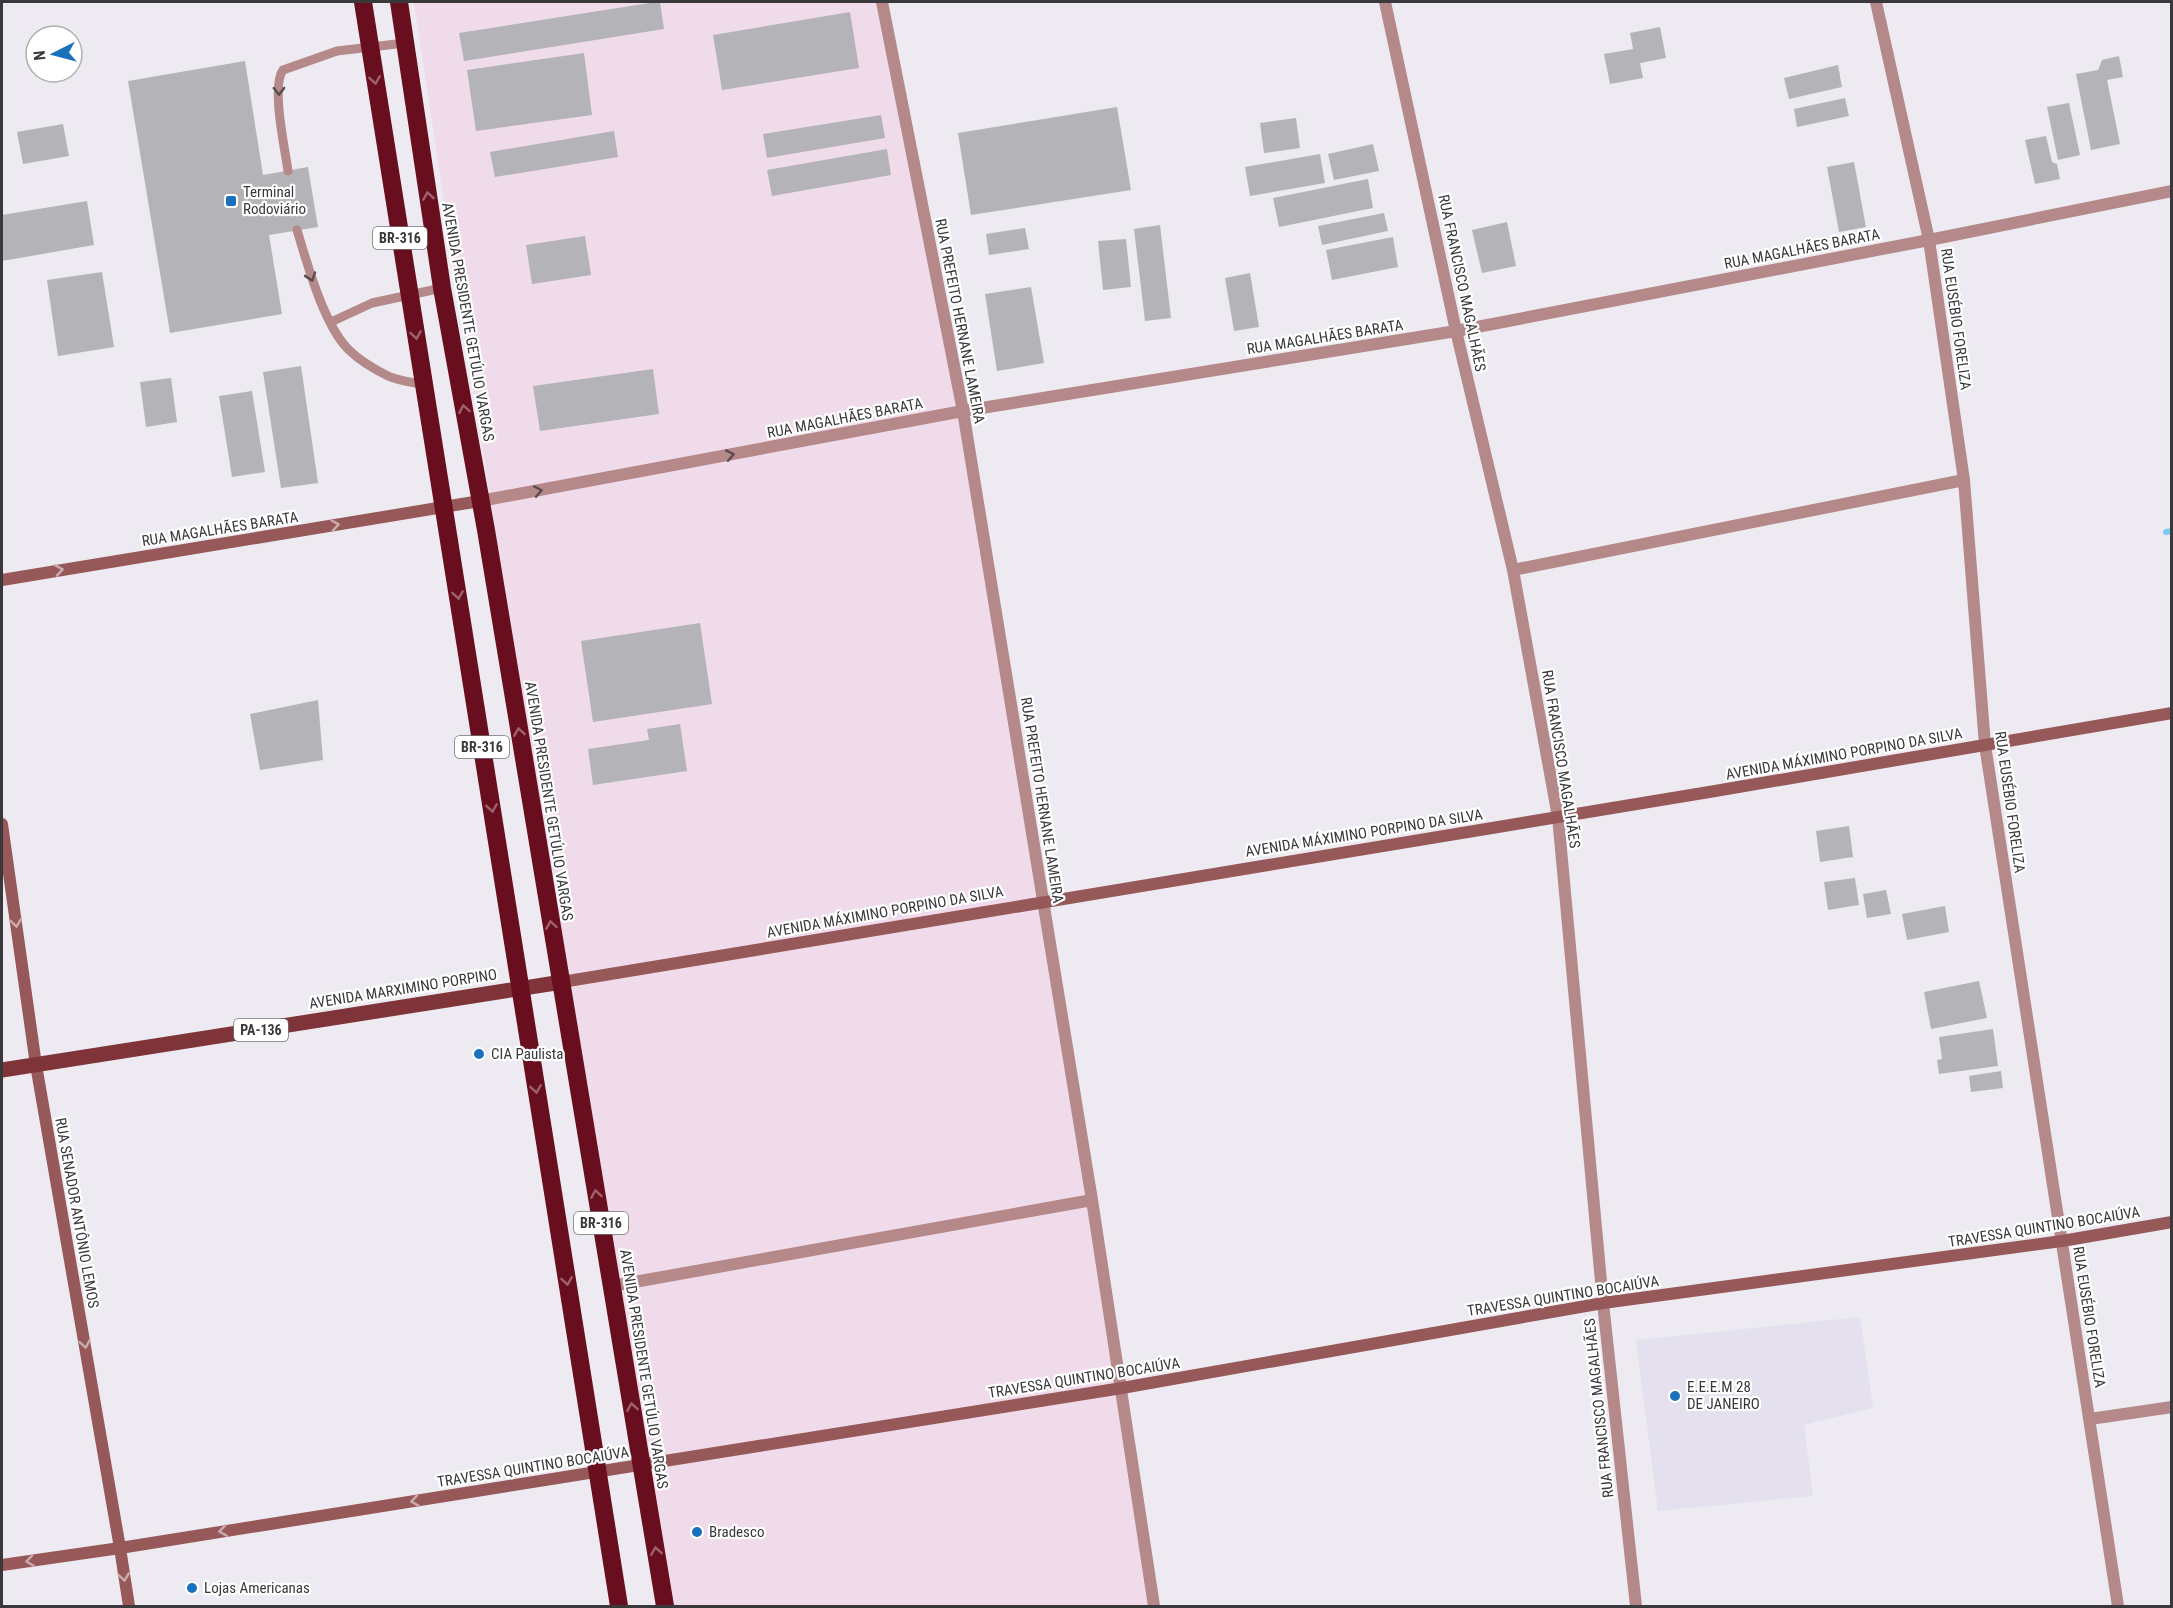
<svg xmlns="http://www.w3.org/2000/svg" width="2173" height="1608" font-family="'Roboto Condensed',sans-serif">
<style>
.commercial{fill:#f0dbea}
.built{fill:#e4e0ed}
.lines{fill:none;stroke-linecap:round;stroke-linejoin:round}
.stream{stroke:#7bcbf4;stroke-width:6}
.building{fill:#b4b3b8}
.lane{stroke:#b58889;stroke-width:9}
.street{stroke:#b58889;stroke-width:12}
.secondary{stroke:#97585a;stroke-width:12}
.primary{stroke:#7f3439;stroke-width:15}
.highway{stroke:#690e1e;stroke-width:18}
.oneway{stroke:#9e626d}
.oneway2{stroke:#584c4e}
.oneway3{stroke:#cbacac}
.poi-dot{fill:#1971be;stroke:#fff;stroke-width:2}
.labels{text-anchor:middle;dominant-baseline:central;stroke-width:4.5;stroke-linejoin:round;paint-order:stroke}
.shield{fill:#fff;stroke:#747475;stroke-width:1.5}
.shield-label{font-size:14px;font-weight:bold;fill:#39383a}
.poi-label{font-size:15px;fill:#39383a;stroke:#fff;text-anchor:start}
.street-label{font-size:15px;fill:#39383a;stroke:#fff}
</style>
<rect width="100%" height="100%" fill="#edebf1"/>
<!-- commercial -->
<path class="commercial" d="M414 2H881L964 425 1156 1606H664L456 281Z"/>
<!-- built -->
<path class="built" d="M1860 1317 1873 1408 1804 1425 1813 1496 1658 1511 1636 1340Z"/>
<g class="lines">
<!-- stream -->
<path class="stream" d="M2166 532 2172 531"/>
</g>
<!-- building -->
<path class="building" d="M656 2H660L664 29 464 61 459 33Z
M850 12 859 68 722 90 713 35Z
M1660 27 1666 58 1640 63 1643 78 1610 84 1604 54 1633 49 1630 33Z
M584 53 592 115 476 131 467 70Z
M2119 56 2123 77 2107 80 2120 144 2091 150 2076 74 2098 70 2102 60Z
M245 61 263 175 308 167 318 227 269 235 282 314 170 333 128 81Z
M1838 65 1842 87 1789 99 1784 78Z
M1845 98 1849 116 1797 127 1794 109Z
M2069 103 2080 155 2058 160 2047 107Z
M1117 107 1131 190 971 215 958 133Z
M881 115 885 138 767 158 763 134Z
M1296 118 1300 148 1264 153 1260 123Z
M63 124 69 156 23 164 17 132Z
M614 131 618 157 495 177 490 152Z
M2046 136 2052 162 2057 164 2060 179 2035 184 2025 140Z
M1373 144 1379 171 1334 180 1328 154Z
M887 149 891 175 772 196 767 170Z
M1320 154 1325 183 1250 196 1245 167Z
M1854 162 1866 227 1839 232 1827 167Z
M1368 179 1373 208 1279 227 1273 198Z
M87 201 94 245 2 261V215Z
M1384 213 1388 231 1322 245 1318 226Z
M1507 222 1516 266 1482 273 1472 230Z
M1160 225 1171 318 1145 321 1134 229Z
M1025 228 1029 249 989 255 986 234Z
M585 236 591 275 532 284 526 245Z
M1393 237 1398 267 1332 280 1326 250Z
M1126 239 1131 287 1103 290 1098 241Z
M102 272 114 347 58 356 47 280Z
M1250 273 1259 327 1234 331 1225 278Z
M1031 287 1044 363 997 371 985 294Z
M301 366 318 483 281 488 263 372Z
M653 369 659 414 540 431 533 386Z
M171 378 177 422 146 427 140 382Z
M252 391 265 472 232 477 219 396Z
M700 623 712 704 593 722 581 641Z
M318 700 323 760 260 770 250 714Z
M680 724 687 771 593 785 588 749 649 740 647 729Z
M1849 826 1853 857 1820 862 1816 831Z
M1855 878 1859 905 1828 910 1824 882Z
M1886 890 1891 914 1867 918 1863 894Z
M1945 906 1949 932 1907 940 1902 914Z
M1979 981 1987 1018 1931 1029 1924 992Z
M1993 1029 1998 1066 1939 1074 1937 1060 1942 1059 1939 1037Z
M2001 1071 2003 1088 1971 1092 1969 1076Z"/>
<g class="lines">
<!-- lane -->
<path class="lane" d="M288 171C285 149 271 86 283 70L337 51 405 43
M297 230C307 263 324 326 349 350 359 360 374 369 388 376 399 381 412 382 424 385
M331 322 372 303 442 288"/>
<!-- street -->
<path class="street" d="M882 2 963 411 1092 1200 1154 1606
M1385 2 1456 331 1513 570 1558 817 1603 1303 1636 1606
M1876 2 1929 240 1964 480 1985 745 2118 1606
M480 501 963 411 1456 331 1929 240 2172 191
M1513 570 1964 480
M612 1286 1092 1200
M2090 1419 2172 1407"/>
<!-- secondary -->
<path class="secondary" d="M2 580 480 501
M2 824 36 1065 120 1548 129 1606
M562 982C1098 891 1636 807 2172 713
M2 1565 120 1548 1122 1388 1603 1303 2062 1241 2172 1222"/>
<!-- primary -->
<path class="primary" d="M2 1070 562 982"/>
<!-- highway -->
<path class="highway" d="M363 2 619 1606
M399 2 442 288 486 530 665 1606"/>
</g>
<!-- one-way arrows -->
<defs><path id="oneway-chevron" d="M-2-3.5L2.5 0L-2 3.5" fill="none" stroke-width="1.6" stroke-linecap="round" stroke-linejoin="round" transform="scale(1.5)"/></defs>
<g class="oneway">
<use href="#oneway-chevron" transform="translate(375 80) rotate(81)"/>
<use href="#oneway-chevron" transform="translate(428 196) rotate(-99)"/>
<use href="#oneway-chevron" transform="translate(416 335) rotate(81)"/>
<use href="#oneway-chevron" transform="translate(464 409) rotate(-100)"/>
<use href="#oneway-chevron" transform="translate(458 595) rotate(81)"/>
<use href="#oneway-chevron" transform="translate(519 732) rotate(-99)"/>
<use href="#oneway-chevron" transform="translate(492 808) rotate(81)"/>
<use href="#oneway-chevron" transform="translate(551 925) rotate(-99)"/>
<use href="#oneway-chevron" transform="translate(536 1089) rotate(81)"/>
<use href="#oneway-chevron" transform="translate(596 1194) rotate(-100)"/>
<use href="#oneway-chevron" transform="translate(567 1281) rotate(81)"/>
<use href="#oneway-chevron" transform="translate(632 1407) rotate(-99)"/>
<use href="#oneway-chevron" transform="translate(656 1551) rotate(-99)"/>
</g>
<g class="oneway2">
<use href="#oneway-chevron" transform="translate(279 91) rotate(89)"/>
<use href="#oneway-chevron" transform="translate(311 277) rotate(71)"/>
<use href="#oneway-chevron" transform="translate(730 455) rotate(-11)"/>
<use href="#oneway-chevron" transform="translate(538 491) rotate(-11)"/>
</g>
<g class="oneway3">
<use href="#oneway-chevron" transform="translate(335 525) rotate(-9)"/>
<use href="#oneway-chevron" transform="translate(59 570) rotate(-9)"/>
<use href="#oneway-chevron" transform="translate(16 923) rotate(82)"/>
<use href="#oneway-chevron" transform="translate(85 1344) rotate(80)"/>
<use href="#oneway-chevron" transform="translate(415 1501) rotate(171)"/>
<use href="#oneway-chevron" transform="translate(223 1531) rotate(171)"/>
<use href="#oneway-chevron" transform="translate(30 1561) rotate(172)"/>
<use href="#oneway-chevron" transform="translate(124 1577) rotate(82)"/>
</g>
<!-- markers -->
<g class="poi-dot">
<rect x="225" y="195" width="12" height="12" rx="3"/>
<circle cx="479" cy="1054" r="6"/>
<circle cx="1675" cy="1396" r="6"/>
<circle cx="697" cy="1532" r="6"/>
<circle cx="192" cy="1588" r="6"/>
</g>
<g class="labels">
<!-- shield labels -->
<g class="shield">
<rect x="373" y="227" width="54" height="22" rx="4.5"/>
<rect x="455" y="736" width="54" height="22" rx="4.5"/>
<rect x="234" y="1019" width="54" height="22" rx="4.5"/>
<rect x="574" y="1212" width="54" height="22" rx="4.5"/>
</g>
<g class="shield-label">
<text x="400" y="238">BR-316</text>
<text x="482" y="747">BR-316</text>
<text x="261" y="1030">PA-136</text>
<text x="601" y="1223">BR-316</text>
</g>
<!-- poi labels -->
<g class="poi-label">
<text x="243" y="192">Terminal<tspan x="243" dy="17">Rodoviário</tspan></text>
<text x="491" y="1054">CIA Paulista</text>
<text x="1687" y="1387">E.E.E.M 28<tspan x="1687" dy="17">DE JANEIRO</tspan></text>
<text x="709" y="1532">Bradesco</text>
<text x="204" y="1588">Lojas Americanas</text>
</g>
<!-- street labels -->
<g class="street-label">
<text transform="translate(1802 249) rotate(-11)">RUA MAGALHÃES BARATA</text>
<text transform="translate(1462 283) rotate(78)">RUA FRANCISCO MAGALHÃES</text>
<text transform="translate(1956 319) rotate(82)">RUA EUSÉBIO FORELIZA</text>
<text transform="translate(960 321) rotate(79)">RUA PREFEITO HERNANE LAMEIRA</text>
<text transform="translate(468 322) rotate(80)">AVENIDA PRESIDENTE GETÚLIO VARGAS</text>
<text transform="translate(1325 337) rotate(-9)">RUA MAGALHÃES BARATA</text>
<text transform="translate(845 418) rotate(-11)">RUA MAGALHÃES BARATA</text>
<text transform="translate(220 529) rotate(-9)">RUA MAGALHÃES BARATA</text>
<text transform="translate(1844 754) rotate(-10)">AVENIDA MÁXIMINO PORPINO DA SILVA</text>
<text transform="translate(1561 759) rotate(81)">RUA FRANCISCO MAGALHÃES</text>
<text transform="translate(1042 800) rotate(81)">RUA PREFEITO HERNANE LAMEIRA</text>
<text transform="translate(549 801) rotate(81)">AVENIDA PRESIDENTE GETÚLIO VARGAS</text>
<text transform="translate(2010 802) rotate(82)">RUA EUSÉBIO FORELIZA</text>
<text transform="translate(1364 833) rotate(-9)">AVENIDA MÁXIMINO PORPINO DA SILVA</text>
<text transform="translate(885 912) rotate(-10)">AVENIDA MÁXIMINO PORPINO DA SILVA</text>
<text transform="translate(403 989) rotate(-9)">AVENIDA MARXIMINO PORPINO</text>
<text transform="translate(77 1213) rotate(80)">RUA SENADOR ANTÔNIO LEMOS</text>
<text transform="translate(2044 1227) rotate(-9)">TRAVESSA QUINTINO BOCAIÚVA</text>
<text transform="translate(1563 1296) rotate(-9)">TRAVESSA QUINTINO BOCAIÚVA</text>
<text transform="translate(2089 1317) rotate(81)">RUA EUSÉBIO FORELIZA</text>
<text transform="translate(644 1369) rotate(81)">AVENIDA PRESIDENTE GETÚLIO VARGAS</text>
<text transform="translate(1084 1378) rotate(-9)">TRAVESSA QUINTINO BOCAIÚVA</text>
<text transform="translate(1599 1408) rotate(-96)">RUA FRANCISCO MAGALHÃES</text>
<text transform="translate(533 1467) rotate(-9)">TRAVESSA QUINTINO BOCAIÚVA</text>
</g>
</g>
<!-- border -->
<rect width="2173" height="1608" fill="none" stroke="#39383a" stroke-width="6"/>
<!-- north arrow -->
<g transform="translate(54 54) rotate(264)"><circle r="28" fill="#ffffff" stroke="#b0afb0" stroke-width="1.5"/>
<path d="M0-4.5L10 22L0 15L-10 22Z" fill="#1971be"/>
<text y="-9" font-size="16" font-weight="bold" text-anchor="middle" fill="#39383a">N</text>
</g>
</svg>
